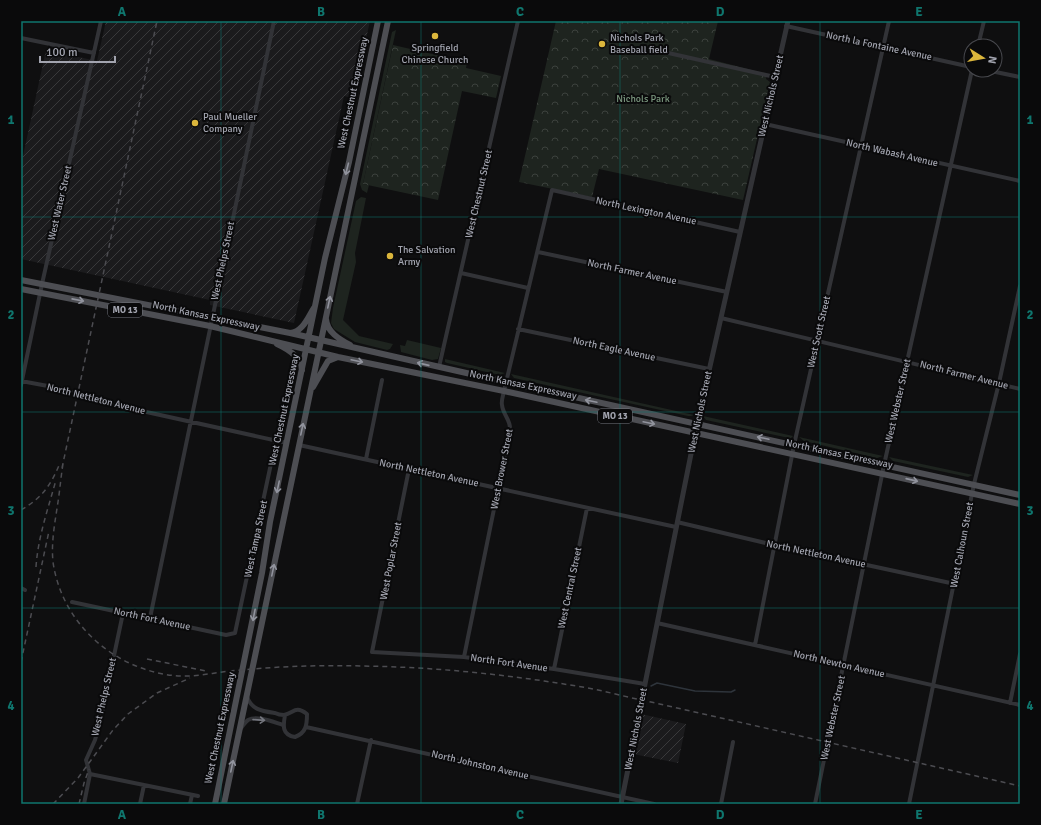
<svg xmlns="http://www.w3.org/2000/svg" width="1041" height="825" font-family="Signika,sans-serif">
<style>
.industrial{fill:url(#industrial-furrows)}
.grass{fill:#1e241f}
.forest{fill:url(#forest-crowns)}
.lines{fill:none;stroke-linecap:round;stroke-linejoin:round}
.stream{stroke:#2e343b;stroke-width:1.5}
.minor{stroke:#323337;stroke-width:4}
.tertiary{stroke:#323337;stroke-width:5}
.primary{stroke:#4d4e53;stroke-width:6}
.rail{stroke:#4c4c51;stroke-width:1.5;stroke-dasharray:5 4;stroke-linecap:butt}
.oneway{stroke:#91939d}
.oneway2{stroke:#75777f}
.grid{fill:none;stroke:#0f766e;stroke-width:1;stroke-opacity:0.55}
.poi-dot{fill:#dbb63c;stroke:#0a0a0b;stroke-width:1.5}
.labels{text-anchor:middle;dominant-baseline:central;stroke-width:4;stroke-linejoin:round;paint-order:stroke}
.shield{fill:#0a0a0b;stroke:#74767e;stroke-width:1}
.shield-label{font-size:9px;font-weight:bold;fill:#a2a4af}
.poi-label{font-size:10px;fill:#a2a4af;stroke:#0a0a0b;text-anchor:start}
.street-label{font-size:10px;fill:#a2a4af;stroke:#0a0a0b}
.park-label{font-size:10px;fill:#7b987f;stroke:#0a0a0b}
.neatline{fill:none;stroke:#0f766e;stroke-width:1.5}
.grid-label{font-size:13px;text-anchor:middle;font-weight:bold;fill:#0f766e}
</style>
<defs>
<pattern id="industrial-furrows" width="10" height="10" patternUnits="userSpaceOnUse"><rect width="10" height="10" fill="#1b1b1d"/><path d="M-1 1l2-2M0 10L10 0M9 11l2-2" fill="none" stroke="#39393b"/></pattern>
<pattern id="forest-crowns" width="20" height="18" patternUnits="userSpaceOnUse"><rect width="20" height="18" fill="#1e241f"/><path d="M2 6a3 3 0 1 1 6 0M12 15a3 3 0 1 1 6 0" fill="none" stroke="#3c413d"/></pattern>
</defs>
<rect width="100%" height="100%" fill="#0f0f10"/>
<!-- industrial -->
<path class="industrial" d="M106 21H370L353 98 344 96 294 323 210 305V300L21 259V165L46 50 97 61Z
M641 714 686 724 678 763 633 754Z"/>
<!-- grass -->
<path class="grass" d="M396 30 363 184 369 185 367 193 362 190 360 184 392 32Z
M361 197 366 198 355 253 356 262 343 320 359 336 393 344 390 349 387 350 355 342 334 329 331 323 333 308 356 201Z
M407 340 441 348 438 359 432 360 401 352 400 345 405 346Z
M445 359 505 373 500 375 447 363 445 362Z
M511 374 694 415 691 416H688L514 378Z
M703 416 793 436 791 438H789L706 420Z
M799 437 883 456 877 458 804 441Z
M889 457 973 475 968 477 893 461Z"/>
<!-- forest -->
<path class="forest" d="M556 21H718L709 59 767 74 766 79 770 82 743 200 599 169 592 197 519 182Z
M393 45 467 62 466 68 501 76 496 98 462 91 438 200 363 184Z"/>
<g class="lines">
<!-- stream -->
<path class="stream" d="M651 686 657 683 695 691 731 692 735 690"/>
<!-- minor -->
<path class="minor" d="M786 26 971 67
M21 38 94 53
M978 46 984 21
M655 50 775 77
M986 70 1020 77
M765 124 1020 181
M538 252 727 292
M461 273 528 288
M721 318 1020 389
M518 329 709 369
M439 367 518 21
M21 381 64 389 92 400 287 443
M21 385 42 284 101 21
M299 445 676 527
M366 459 382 380
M409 469 372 652 464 657 554 669 645 684
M677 522 774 545 955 584
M21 588 25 590
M72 602 226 635 235 633 276 440
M150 618 274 21
M657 623 1020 705
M755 645 794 445 889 21
M464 657 510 430C511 420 503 415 502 405 501 401 503 396 504 391L552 190 740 232
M554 669 587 508
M247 697C252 710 262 711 275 713 277 714 282 715 284 715 294 713 295 705 307 714 307 725 306 733 295 737 282 735 283 726 285 715
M1010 703 1020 654
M306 727 654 804
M241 728C243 726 245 722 248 720 257 715 273 722 283 725
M90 774 198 796
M84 804 90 774 86 760 95 740 100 722 123 613
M140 804 144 785
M190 804 192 795
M357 804 371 740
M721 804 733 742
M815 804 884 465 972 70
M909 804 974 484 999 383 1020 286"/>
<!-- tertiary -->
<path class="tertiary" d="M621 804 697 424 788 21"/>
<!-- primary -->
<path class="primary" d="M21 280 290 333 506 382 1020 495
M21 289 210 326 338 357 504 391 1020 504
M326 319C327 332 339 339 350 345
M290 333C303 332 308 317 314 308
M277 344C288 349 301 357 302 370
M313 387 328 361 338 357
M215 804 262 573 270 522 325 258 349 162 378 21
M224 804 388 21"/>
<!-- rail -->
<path class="rail" d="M63 464C61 476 60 489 58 502 55 522 51 542 53 562 62 625 116 671 178 676 199 677 221 671 242 670 282 666 321 665 361 666 437 667 513 675 588 688 609 692 630 698 651 702L1020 786
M62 468 157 21
M21 510C42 498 51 485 60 463
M36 567C38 537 48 509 56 480
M147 659 206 671
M21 662 49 531
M53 804 78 778 113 730 128 714 157 693 190 678
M79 804 84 783 89 769"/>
</g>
<!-- one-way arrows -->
<defs><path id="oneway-shaft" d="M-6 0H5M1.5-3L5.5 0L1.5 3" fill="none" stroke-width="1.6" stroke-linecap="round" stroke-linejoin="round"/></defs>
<g class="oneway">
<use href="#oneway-shaft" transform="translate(347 169) rotate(104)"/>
<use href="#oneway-shaft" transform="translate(78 300) rotate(11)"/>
<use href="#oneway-shaft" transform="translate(329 302) rotate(-78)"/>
<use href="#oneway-shaft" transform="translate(357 361) rotate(12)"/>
<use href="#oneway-shaft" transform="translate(423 364) rotate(-167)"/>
<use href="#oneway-shaft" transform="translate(591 401) rotate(-168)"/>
<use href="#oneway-shaft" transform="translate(649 423) rotate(12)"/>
<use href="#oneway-shaft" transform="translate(302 429) rotate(-78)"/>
<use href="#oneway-shaft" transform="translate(763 438) rotate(-168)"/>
<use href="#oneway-shaft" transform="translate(912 480) rotate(13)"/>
<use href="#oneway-shaft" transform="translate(278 487) rotate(102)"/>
<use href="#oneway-shaft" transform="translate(273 570) rotate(-78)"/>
<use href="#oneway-shaft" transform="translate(254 615) rotate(101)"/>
<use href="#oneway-shaft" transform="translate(232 766) rotate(-78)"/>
</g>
<use class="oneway2" href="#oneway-shaft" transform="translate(259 720) rotate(4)"/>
<!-- grid -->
<path class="grid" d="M221 21V804M421 21V804M620 21V804M820 21V804M21 217H1020M21 412H1020M21 608H1020"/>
<!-- markers -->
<g class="poi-dot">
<circle cx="435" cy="36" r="4"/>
<circle cx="602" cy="44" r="4"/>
<circle cx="195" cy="123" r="4"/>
<circle cx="390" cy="256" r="4"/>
</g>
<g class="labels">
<!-- shield labels -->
<g class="shield">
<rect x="108" y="303" width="34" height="14" rx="3"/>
<rect x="598" y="409" width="34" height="14" rx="3"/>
</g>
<g class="shield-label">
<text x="125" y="310">MO 13</text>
<text x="615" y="416">MO 13</text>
</g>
<!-- poi labels -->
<g class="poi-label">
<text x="610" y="38">Nichols Park<tspan x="610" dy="12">Baseball field</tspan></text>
<text x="435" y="48" text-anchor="middle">Springfield<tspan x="435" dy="12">Chinese Church</tspan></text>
<text x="203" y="117">Paul Mueller<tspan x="203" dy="12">Company</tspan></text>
<text x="398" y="250">The Salvation<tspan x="398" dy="12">Army</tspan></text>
</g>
<!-- street labels -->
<g class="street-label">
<text transform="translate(879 46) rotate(12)">North la Fontaine Avenue</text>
<text transform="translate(353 93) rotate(-78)">West Chestnut Expressway</text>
<text transform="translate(771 96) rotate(-77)">West Nichols Street</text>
<text transform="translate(892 153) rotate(13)">North Wabash Avenue</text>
<text transform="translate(479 194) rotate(-77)">West Chestnut Street</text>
<text transform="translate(60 203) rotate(-77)">West Water Street</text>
<text transform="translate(646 211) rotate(12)">North Lexington Avenue</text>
<text transform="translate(223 261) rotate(-78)">West Phelps Street</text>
<text transform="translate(632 272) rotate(12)">North Farmer Avenue</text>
<text transform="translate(206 316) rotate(12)">North Kansas Expressway</text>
<text transform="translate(819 332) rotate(-77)">West Scott Street</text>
<text transform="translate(614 349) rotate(12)">North Eagle Avenue</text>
<text transform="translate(964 375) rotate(14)">North Farmer Avenue</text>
<text transform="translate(523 385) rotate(12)">North Kansas Expressway</text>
<text transform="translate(96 399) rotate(14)">North Nettleton Avenue</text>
<text transform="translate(898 401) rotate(-77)">West Webster Street</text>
<text transform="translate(284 410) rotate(-78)">West Chestnut Expressway</text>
<text transform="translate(700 412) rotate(-78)">West Nichols Street</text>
<text transform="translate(839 454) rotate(12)">North Kansas Expressway</text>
<text transform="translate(502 469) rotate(-79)">West Brower Street</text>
<text transform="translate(429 473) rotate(12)">North Nettleton Avenue</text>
<text transform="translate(256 539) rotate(-78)">West Tampa Street</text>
<text transform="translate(962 545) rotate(-79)">West Calhoun Street</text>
<text transform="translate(816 554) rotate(12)">North Nettleton Avenue</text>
<text transform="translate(391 561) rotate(-79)">West Poplar Street</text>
<text transform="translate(570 588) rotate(-78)">West Central Street</text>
<text transform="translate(152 619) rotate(12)">North Fort Avenue</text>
<text transform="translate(509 663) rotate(8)">North Fort Avenue</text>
<text transform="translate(839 664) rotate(13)">North Newton Avenue</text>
<text transform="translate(104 697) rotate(-77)">West Phelps Street</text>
<text transform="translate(833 718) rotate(-78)">West Webster Street</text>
<text transform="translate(220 728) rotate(-78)">West Chestnut Expressway</text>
<text transform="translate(636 729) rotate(-79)">West Nichols Street</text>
<text transform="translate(480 765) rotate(13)">North Johnston Avenue</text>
</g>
<!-- park labels -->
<g class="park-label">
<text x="643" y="99">Nichols Park</text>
</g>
</g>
<!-- border -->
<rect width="1041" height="825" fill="none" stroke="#0a0a0b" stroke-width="44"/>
<!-- north arrow -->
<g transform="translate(983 58) rotate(101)"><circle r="19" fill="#0a0a0b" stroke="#47484d"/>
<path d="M0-3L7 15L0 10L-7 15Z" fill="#dbb63c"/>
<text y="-6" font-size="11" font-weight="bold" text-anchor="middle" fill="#a2a4af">N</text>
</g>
<!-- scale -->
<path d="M40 56v6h75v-6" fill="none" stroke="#a2a4af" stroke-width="2"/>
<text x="46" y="56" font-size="12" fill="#a2a4af" stroke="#0a0a0b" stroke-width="3" paint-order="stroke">100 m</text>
<rect x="22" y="22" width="997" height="781" class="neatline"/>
<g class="grid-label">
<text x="122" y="16">A</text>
<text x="321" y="16">B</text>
<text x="520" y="16">C</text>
<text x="720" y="16">D</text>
<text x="919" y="16">E</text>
<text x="11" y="124">1</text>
<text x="1030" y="124">1</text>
<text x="11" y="319">2</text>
<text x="1030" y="319">2</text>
<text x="11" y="515">3</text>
<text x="1030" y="515">3</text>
<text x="11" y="710">4</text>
<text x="1030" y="710">4</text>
<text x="122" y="819">A</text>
<text x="321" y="819">B</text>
<text x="520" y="819">C</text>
<text x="720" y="819">D</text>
<text x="919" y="819">E</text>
</g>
</svg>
